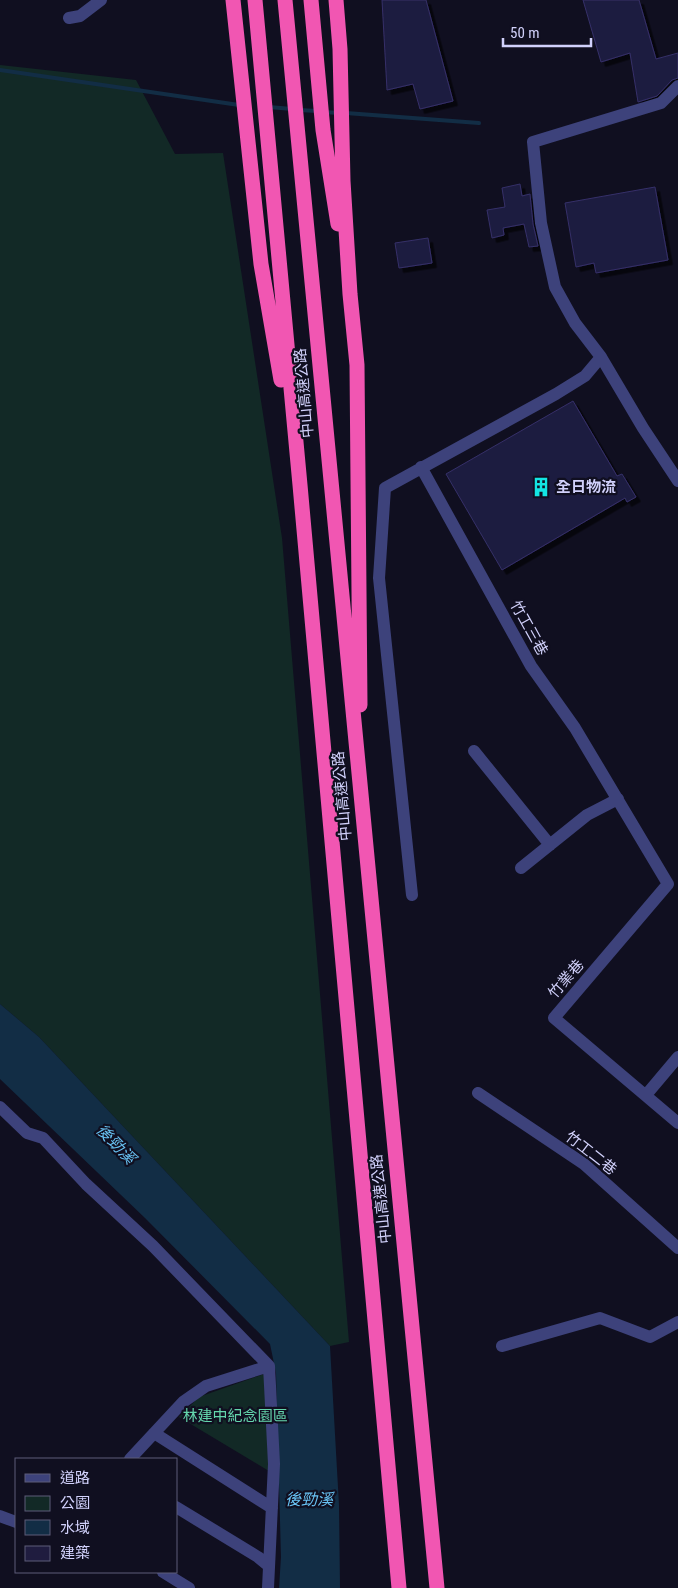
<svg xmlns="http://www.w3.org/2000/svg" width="678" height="1588" font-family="'Roboto Condensed','Noto Sans TC',sans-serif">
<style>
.green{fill:#122926}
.water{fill:#122d45}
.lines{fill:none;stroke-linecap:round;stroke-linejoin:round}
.stream{stroke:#122d45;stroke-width:4}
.building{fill:#1f1c3f;stroke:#353069;filter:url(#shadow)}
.minor{stroke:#3d427b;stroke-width:12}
.highway{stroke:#f156b2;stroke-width:15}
.labels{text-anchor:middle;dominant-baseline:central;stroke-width:4.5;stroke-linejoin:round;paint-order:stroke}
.street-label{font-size:15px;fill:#d1d1fb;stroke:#100f20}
.poi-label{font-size:15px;font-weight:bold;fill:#d1d1fb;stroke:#100f20;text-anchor:start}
.park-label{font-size:15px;fill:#64d5ac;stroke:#100f20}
.water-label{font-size:16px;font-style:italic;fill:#68c2f3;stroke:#100f20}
</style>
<defs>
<filter id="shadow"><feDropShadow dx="4.5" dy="4.5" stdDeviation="0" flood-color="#0009"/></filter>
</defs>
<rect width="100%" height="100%" fill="#100f20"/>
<!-- green -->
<path class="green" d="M0 65 136 80 175 154 223 153 282 538 349 1342 330 1346 39 1037 0 1004Z
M264 1374 269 1471 179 1417 199 1397Z"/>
<!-- water -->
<path class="water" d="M0 1004 39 1037 330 1346 339 1505 340 1588H279L281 1557 276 1373 270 1344 145 1218 0 1079Z"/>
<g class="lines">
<!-- stream -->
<path class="stream" d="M0 70 239 105
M269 107 292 109
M299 110 317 111
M324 112 339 113
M346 113 479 123"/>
</g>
<!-- building -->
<path class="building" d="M382 0H426L453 101 420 109 413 84 387 90Z
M583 0H639L656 59 678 53V78L672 80 657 96 638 102 630 53 601 62Z
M520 184 522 196 530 194 533 224 538 246 529 247 524 224 503 228 504 235 492 238 487 210 505 207 502 188Z
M655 187 668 260 596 273 594 263 576 267 565 203Z
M428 238 432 263 399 268 395 243Z
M573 401 617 476 622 474 636 497 627 502 625 498 502 570 446 474Z"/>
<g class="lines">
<!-- minor -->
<path class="minor" d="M69 18 80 16 101 0
M601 357 643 428 678 481
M421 467 531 666 575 728 668 884
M474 751 550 845
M521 868 587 815 618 799
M668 884 554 1018 678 1123
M412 895 379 578 385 488 556 394 585 376 601 357 575 323 555 287 541 223 533 142 661 103 678 86
M478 1093 584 1164 678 1248
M646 1095 678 1057
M0 1107 27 1133 43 1138 86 1184 153 1246 269 1366 274 1464 268 1588
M502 1346 600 1318 650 1337 678 1322
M154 1433 272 1508
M130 1459 183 1402 206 1386 269 1366
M176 1507 258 1557 269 1566
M0 1516 16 1522
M163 1572 189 1588"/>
<!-- highway -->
<path class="highway" d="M233 0 261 264 281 380
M255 0 300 485 399 1588
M285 0 437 1588
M311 0 323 130 338 224
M336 0 340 49 343 181 350 294 357 365 360 705"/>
</g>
<!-- icons -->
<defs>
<symbol id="building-bare" viewBox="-9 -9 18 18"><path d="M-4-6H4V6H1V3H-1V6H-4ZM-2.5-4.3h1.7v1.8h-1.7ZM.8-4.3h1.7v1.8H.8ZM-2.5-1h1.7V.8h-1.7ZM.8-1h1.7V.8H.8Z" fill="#13e5e3" stroke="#100f20" stroke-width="2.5" paint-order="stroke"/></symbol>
</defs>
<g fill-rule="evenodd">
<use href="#building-bare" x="527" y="473" width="28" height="28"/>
</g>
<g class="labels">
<!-- street labels -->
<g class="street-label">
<text transform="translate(304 393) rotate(-95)">中山高速公路</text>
<text transform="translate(529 628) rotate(61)">竹工三巷</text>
<text transform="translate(342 796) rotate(-95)">中山高速公路</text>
<text transform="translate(566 979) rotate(-49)">竹業巷</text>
<text transform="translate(591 1153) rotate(38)">竹工二巷</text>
<text transform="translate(381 1199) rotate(-96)">中山高速公路</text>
</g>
<!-- poi labels -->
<g class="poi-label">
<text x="556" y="487">全日物流</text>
</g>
<!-- park labels -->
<g class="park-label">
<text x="235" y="1416">林建中紀念園區</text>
</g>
<!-- water labels -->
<g class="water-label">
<text transform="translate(116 1144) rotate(46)">後勁溪</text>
<text x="309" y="1499">後勁溪</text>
</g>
</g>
<!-- legend -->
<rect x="15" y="1458" width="162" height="115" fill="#100f20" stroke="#5d5d78"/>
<rect x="25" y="1474" width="25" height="8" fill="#3d427b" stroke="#5d5d78"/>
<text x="60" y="1483" font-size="15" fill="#d1d1fb">道路</text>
<rect x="25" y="1496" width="25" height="15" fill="#122926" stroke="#5d5d78"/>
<text x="60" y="1508" font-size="15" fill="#d1d1fb">公園</text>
<rect x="25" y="1520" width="25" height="15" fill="#122d45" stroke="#5d5d78"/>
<text x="60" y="1533" font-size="15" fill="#d1d1fb">水域</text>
<rect x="25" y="1546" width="25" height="15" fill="#1f1c3f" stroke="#5d5d78"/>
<text x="60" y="1558" font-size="15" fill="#d1d1fb">建築</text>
<!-- scale -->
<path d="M503 38v8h88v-8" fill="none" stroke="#d1d1fb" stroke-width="2.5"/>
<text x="510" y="38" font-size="15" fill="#d1d1fb" stroke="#100f20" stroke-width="4" paint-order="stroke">50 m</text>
</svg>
